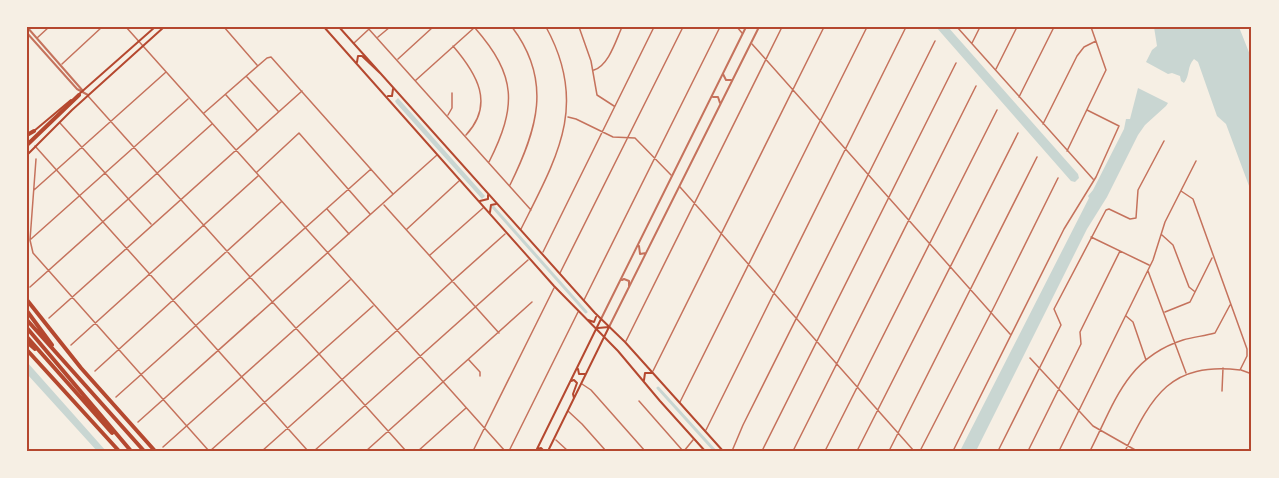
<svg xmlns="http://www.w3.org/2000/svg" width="1279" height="478" font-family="Ubuntu,sans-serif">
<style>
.water{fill:#c9d6d2}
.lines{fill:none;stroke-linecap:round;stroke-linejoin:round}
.canal{stroke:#c9d6d2;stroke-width:3}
.minor{stroke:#c5725c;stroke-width:1.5}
.tertiary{stroke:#c5725c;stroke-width:2}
.secondary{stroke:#b5482f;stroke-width:2}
.motorway{stroke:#b5482f;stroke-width:4}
.neatline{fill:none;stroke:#b5482f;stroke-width:2}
</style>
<rect width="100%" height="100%" fill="#f6efe4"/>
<!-- water -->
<path class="water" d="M936 27H948L1078 174 1079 178 1075 182 1071 181Z
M1154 27H1239L1252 60V194L1226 124 1217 116 1198 62 1194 59C1187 66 1190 76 1184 83L1181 81 1180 76 1172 73 1168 74 1146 62 1152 50 1157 46Z
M1138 88 1168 103 1166 106 1145 125 1138 135 1107 197 1087 229 976 451H960L1089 198 1088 196 1093 190 1124 129 1126 119H1130Z
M398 98 485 196 482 199 396 103 395 101Z
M27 362 106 451H97L27 374Z"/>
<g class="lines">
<!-- canal -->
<path class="canal" d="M493 207 586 312
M658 388 715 451"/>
<!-- minor -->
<path class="minor" d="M126 27 505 451
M224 27 257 65
M367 27 531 210
M579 27 591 61 597 95 614 106
M737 27 742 33
M957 27 1093 179
M475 28C517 76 517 106 489 162
M378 37 390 27
M37 38 49 27
M354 43 368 30
M972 43 980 27
M752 44 1010 334
M453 46C477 74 495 104 466 135
M398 59 433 27
M62 64 102 27
M996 69 1017 27
M594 70C609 65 616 40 622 27
M247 77 278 111
M416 80 475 27
M226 95 257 130
M88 96 406 451
M1019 97 1054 27
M204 113 267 58 271 57 393 194
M448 115 452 108V93
M568 117 576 119 613 137 635 138 671 175
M60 123 151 224
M1043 124 1077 56 1084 47 1096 41
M35 146 308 451
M1067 151 1106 70 1091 27
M36 159 30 240 33 253 209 451
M257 172 299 133 370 214
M510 185C537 130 553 81 512 27
M680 187 914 451
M34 190 166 72
M384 205 499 333
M327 209 349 234
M407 229 459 181
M521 229C557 157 589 105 546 27
M1162 235 1173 245 1189 287 1194 291
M1091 237 1149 265
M31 239 188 99
M543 252 654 27
M430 255 483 208
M1148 271 1186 373
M560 273 683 27
M30 287 212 124
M584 300 720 27
M1165 312 1190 302 1212 258
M1126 316 1133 322 1146 360
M49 318 302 91
M626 341 782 27
M71 345 258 176
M1030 358 1093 426 1137 451
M469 360 480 372V376
M1241 370 1252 374
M95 371 281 202
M653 371 824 27
M582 384 591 390 645 451
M1222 391 1223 368
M116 397 371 169
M639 401 683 451
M680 402 867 27
M568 411 582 424 606 451
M138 422 437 155
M1250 429 1252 424
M706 430 906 27
M556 440 568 451
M163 447 350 280
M210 451 373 306
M262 451 505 234
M314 451 528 260
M366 451 532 302
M418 451 466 408
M473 451 554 288
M509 451 578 312
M684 451 693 440
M732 451 743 425 935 41
M762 451 956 63
M793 451 976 86
M825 451 997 110
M857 451 1018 133
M889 451 1037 157
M920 451 995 305 1058 178
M953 451 1064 229 1096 177 1119 126 1087 110
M998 451 1061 325 1054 309 1106 210 1109 209 1130 219 1136 218 1138 190 1164 141
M1028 451 1081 344 1080 332 1120 251
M1059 451 1153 260 1165 222 1196 161
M1090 451C1114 404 1126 358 1183 340 1193 337 1204 336 1215 333L1230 305
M1125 451C1153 395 1170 362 1240 370L1247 356V349L1193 199 1181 191"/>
<!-- tertiary -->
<path class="tertiary" d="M27 27 83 91
M27 33 77 89 88 95
M723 74 726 80H731
M713 97H718L720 103
M639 246 640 254 646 253
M622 280 624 279 629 281V286
M601 319 746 27
M609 327 759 27"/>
<!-- secondary -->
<path class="secondary" d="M324 27 554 286 618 351 660 401 705 451
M339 27 595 313 625 342 723 451
M357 62 358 56H362L380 73
M78 95 155 27
M388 96H392L393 89
M34 131 71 100
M27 155 72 110 164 27
M480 201 488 199V195
M490 212 491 205 496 204
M588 320 594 322 596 317
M598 328 609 327
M578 369 579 374H585
M644 380 645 373H652
M571 381 574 380 577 383 573 394 574 398
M537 449 541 448 544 451
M536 451 601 319
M548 451 609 327"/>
<!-- motorway -->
<path class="motorway" d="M27 135 34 131
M27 145 79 95
M27 300 81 368 155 451
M27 311 52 345
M27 320 144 451
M27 328 131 451
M27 337 112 433
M27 342 35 349
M27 350 119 451"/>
</g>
<!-- border -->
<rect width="1279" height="478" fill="none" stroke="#f6efe4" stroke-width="57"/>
<rect x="28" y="28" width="1222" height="422" class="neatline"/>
</svg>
